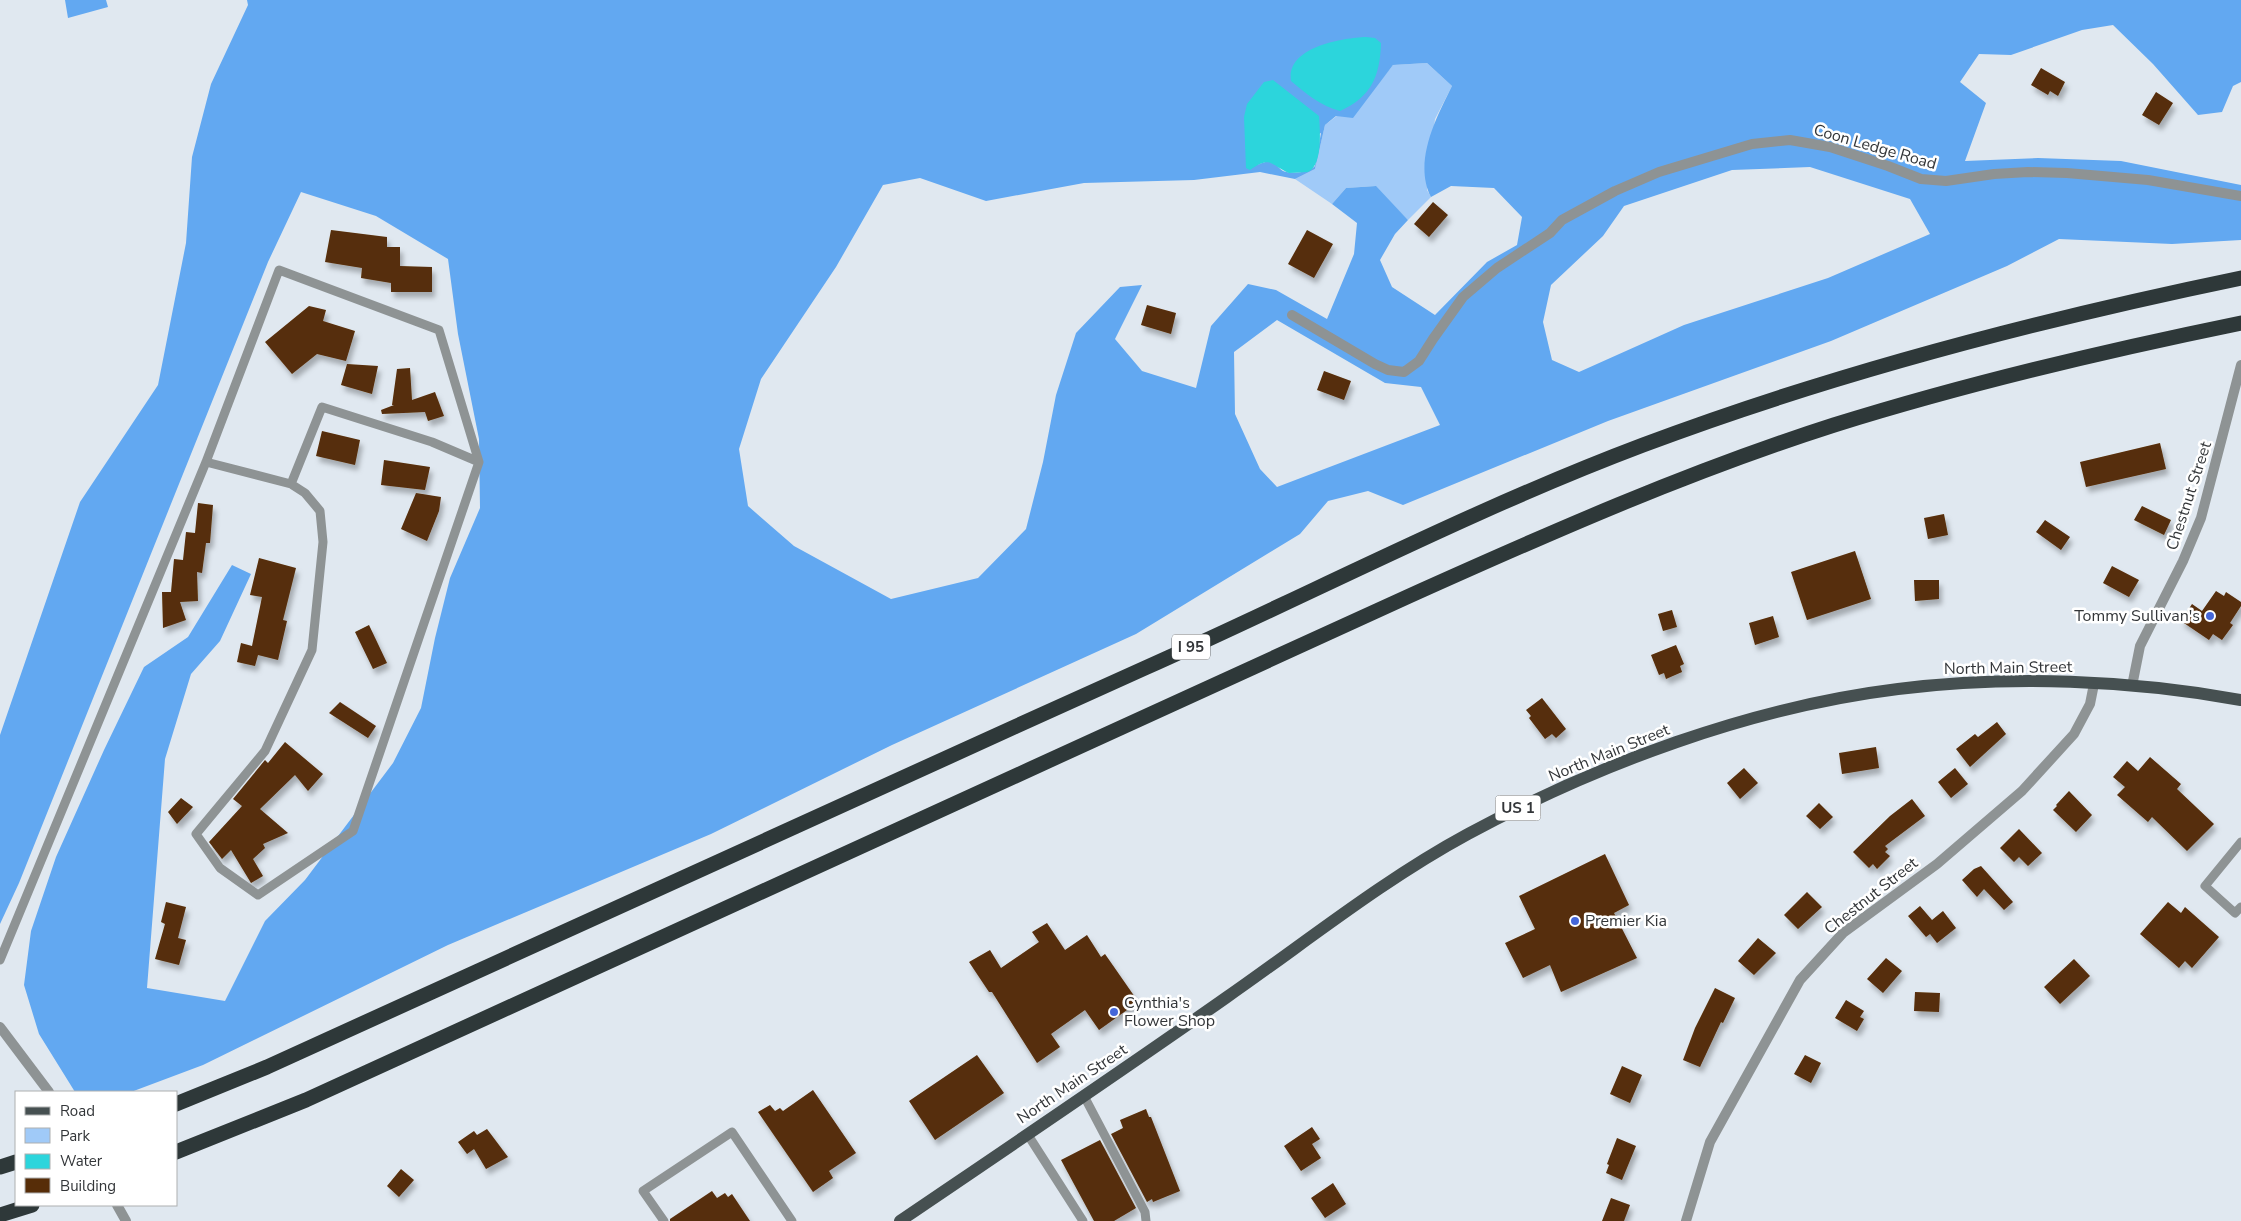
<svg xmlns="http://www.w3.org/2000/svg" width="2241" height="1221" font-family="'Nunito Sans',sans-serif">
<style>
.green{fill:#a0caf8}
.forest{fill:#62a8f1;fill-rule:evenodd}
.water{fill:#2cd5dc}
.building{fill:#572d08;filter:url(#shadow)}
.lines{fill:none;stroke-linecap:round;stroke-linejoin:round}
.service{stroke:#8e9394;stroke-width:9}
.minor{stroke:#8e9394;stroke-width:10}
.tertiary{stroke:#8e9394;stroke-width:10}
.primary{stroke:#465051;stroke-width:12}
.motorway{stroke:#2e3839;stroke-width:15}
.poi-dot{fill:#4466d9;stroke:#fff;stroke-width:2}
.labels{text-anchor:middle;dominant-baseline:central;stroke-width:5;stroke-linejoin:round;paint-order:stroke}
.shield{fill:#fff;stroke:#707274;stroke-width:1}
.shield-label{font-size:15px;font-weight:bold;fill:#333639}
.street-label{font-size:16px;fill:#333639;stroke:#fff}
.poi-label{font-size:16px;fill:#333639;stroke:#fff;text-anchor:start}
</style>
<defs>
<filter id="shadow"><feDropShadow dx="3" dy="5.5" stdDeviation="2.5" flood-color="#0004"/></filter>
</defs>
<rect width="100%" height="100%" fill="#e0e8f0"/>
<!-- green -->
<path class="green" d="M1427 63 1452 86 1435 119 1427 190 1431 197 1408 220 1375 186 1346 188 1332 204 1295 179 1315 169 1325 125 1376 86 1393 65Z"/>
<!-- forest -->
<path class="forest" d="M65 0H106L108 7 68 18Z
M247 0H2241V82L2233 86 2222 112 2198 115 2153 64 2113 25 2082 30 2011 55 1979 54 1960 82 1986 103 1965 161 2038 158 2121 161 2241 185V240L2172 244 2059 239 2007 266 1831 341 1608 421 1403 505 1368 491 1328 501 1300 534 1136 634 892 745 711 834 448 945 203 1065 131 1092H75L39 1034 24 985 31 931 56 857 104 750 144 667 188 637 232 565 251 574 220 641 191 674 165 759 147 988 225 1001 265 921 305 880 393 763 421 708 435 638 450 578 480 508 479 439 458 334 448 259 376 216 301 192 268 262 19 883 0 924V735L80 502 158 385 186 243 192 157 211 84 248 5ZM1427 63 1452 86C1436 118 1413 162 1431 197L1451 186 1494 188 1522 217 1517 245 1487 262 1435 315 1392 287 1380 260 1395 234 1408 220 1376 186 1346 188 1332 204 1357 223 1354 254 1327 319 1276 290 1248 284 1211 326 1196 388 1142 371 1115 339 1142 285 1120 287 1076 333 1056 395 1043 462 1026 529 978 578 891 599 794 546 748 506 739 449 761 379 836 267 883 185 920 178 986 201 1084 183 1194 180 1260 172 1295 179 1315 169 1325 125 1336 116 1353 118 1393 65ZM1321 133 1315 166C1309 173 1291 174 1283 171 1279 169 1277 164 1273 163 1268 160 1262 163 1257 165ZM1810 167 1910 199 1930 234 1828 278 1684 325 1579 372 1552 360 1543 322 1551 285 1603 236 1624 206 1732 170ZM1277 320 1385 383 1421 387 1440 425 1277 487 1260 469 1235 414 1234 352Z"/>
<!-- water -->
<path class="water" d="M1366 37 1375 38 1381 43C1380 77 1371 97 1340 111 1321 106 1305 93 1291 81 1286 47 1342 38 1366 37Z
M1273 80 1319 116C1320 130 1323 165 1308 172L1289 173C1270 165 1271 155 1250 170L1246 168 1244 117 1247 104 1264 82Z"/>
<!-- building -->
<path class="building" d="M2041 68 2065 82 2058 96 2050 91 2048 95 2031 85Z
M2156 92 2173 103 2159 125 2142 115Z
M1433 202 1448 215 1429 237 1414 224Z
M331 230 387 237V247H400V266L432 267V292H391V283L361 278 362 268 325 262Z
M1307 230 1333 244 1314 278 1288 264Z
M1147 305 1176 313 1171 334 1141 325Z
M309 306 326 310 323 321 355 331 346 361 317 354 292 374 265 342Z
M347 364 378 366 372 394 341 385Z
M410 368 412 400 435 392 444 416 428 421 425 412 382 414 381 410 394 405H392L397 369Z
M1324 371 1351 381 1344 400 1317 390Z
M322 431 360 440 355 465 316 456Z
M2160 443 2166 469 2086 487 2080 462Z
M384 460 430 467 425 490 381 485Z
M416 493 441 497 439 511 427 541 401 529Z
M198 503 213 505 210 543H206L202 573 197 572 198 601 180 602 186 620 163 628 162 592H171L174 559 183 560 186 532 195 533Z
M2142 506 2171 520 2164 535 2134 520Z
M1944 514 1948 535 1928 539 1924 518Z
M2045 520 2070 537 2061 550 2036 532Z
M1855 551 1871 599 1807 620 1791 572Z
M259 558 296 568 283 620 287 621 278 660 258 655 255 666 237 662 241 643 252 646 262 597 250 595Z
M2112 566 2139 580 2129 597 2103 583Z
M1914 580H1939V599L1915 601Z
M2216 591 2224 596 2226 592 2241 602V606L2230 623 2233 625 2222 640 2213 634 2209 640 2181 621 2192 604 2202 611Z
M1672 610 1677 627 1663 631 1658 614Z
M1773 616 1779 637 1755 645 1749 623Z
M369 625 387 663 373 669 355 632Z
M1676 645 1684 664 1680 666 1682 672 1666 679 1664 673 1659 675 1651 655Z
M1542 698 1566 729 1556 738 1552 734 1545 739 1529 718 1531 716 1526 710Z
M340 702 376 726 368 738 329 713Z
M1997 722 2006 734 1970 767 1956 749 1975 734 1978 737Z
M285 742 323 774 308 791 295 775 260 809 288 833 263 844 265 848 253 859 263 876 251 883 231 850 222 859 209 842 242 806 233 799 265 760 268 763Z
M1876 747 1879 768 1842 774 1839 753Z
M2150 757 2181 784 2177 789 2214 824 2187 851 2152 817 2148 822 2117 795 2125 787 2113 777 2127 761 2138 771Z
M1744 768 1758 783 1740 799 1727 783Z
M1955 768 1968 784 1951 798 1938 782Z
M2069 791 2092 815 2076 832 2053 810 2057 806 2056 805Z
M181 798 193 807 177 824 168 812Z
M1912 799 1925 816 1885 846 1888 849 1885 852 1890 856 1877 869 1873 864 1869 868 1853 852 1890 816Z
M1819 803 1833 817 1820 829 1806 816Z
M2019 829 2042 853 2028 866 2019 857 2014 862 2000 848Z
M1605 854 1629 905 1614 913 1637 958 1561 992 1550 965 1523 978 1505 943 1535 929 1519 896Z
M1981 866 2013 902 2004 910 1984 889 1977 897 1962 880 1974 869Z
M1807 892 1822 907 1798 929 1784 915Z
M166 902 186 907 178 938 186 940 179 965 155 959 165 924 161 922Z
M2168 902 2181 913 2185 907 2219 937 2192 968 2185 961 2179 968 2140 934Z
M1920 906 1932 920 1943 911 1956 928 1937 943 1930 934 1926 937 1908 916Z
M1047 923 1065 950 1087 935 1101 957 1105 954 1137 1000 1133 1003 1134 1005 1099 1030 1085 1010 1051 1034 1060 1047 1037 1063 992 992H989L969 962 990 950 1001 968 1039 942 1032 932Z
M1758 938 1776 953 1754 975 1738 961Z
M1886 958 1902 971 1883 993 1867 979Z
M2074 959 2090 976 2060 1004 2044 987Z
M1715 988 1735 998 1723 1023 1721 1022 1700 1067 1683 1060 1695 1028Z
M1915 992 1940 993 1939 1012 1914 1011Z
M1846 1000 1864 1011 1860 1017 1864 1019 1857 1031 1835 1018Z
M977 1055 1004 1093 935 1140 909 1101Z
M1805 1055 1821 1063 1811 1083 1794 1074Z
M1622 1066 1642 1075 1630 1103 1610 1094Z
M813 1090 856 1153 829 1171 833 1178 813 1192 758 1112 770 1105 775 1111 780 1108 783 1111Z
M1146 1109 1149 1117H1151L1180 1191 1153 1202 1152 1199 1147 1202 1111 1134 1123 1128 1120 1120Z
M1312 1127 1320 1139 1312 1144 1321 1158 1301 1171 1284 1146Z
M487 1129 508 1157 486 1169 474 1149 467 1154 458 1142 474 1131 477 1135Z
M1617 1138 1636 1146 1622 1180 1606 1173 1609 1165 1607 1164Z
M1100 1140 1136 1208 1114 1221H1094L1061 1160Z
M401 1169 414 1180 399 1197 387 1186Z
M1333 1183 1346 1204 1325 1218 1311 1198Z
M712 1191 717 1198 725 1193 728 1197 732 1194 750 1221H670V1219Z
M1611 1198 1630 1205 1624 1221H1602Z"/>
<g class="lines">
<!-- service -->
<path class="service" d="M291 484 322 407 432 442 479 462
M2241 842 2205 886 2235 913 2241 907
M0 960 206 462 279 270 439 330 479 462 353 831 258 895 220 868 196 834 265 751 312 650 323 542 320 511 305 493 291 484 206 462
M1084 1096 1145 1212 1146 1221
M1028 1135 1083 1221
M664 1221 643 1191 732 1132 792 1221"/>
<!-- minor -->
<path class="minor" d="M1292 315 1375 364 1388 370 1404 372 1419 361 1433 339 1463 297 1497 268 1550 233 1562 220 1615 191 1659 172 1752 144 1790 140 1830 147 1888 166 1921 179 1946 181 1994 174 2028 172 2067 173 2148 180 2241 196
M2132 686 2140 646 2183 561 2201 518 2241 365
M0 1027 49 1092
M117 1205 126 1221"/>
<!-- tertiary -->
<path class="tertiary" d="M1686 1221 1710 1142 1800 980 1843 933 1937 864 2022 791 2074 734 2090 704 2094 684"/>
<!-- primary -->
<path class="primary" d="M900 1221C1009 1147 1119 1073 1227 997 1306 942 1383 880 1468 834 1598 764 1751 707 1898 689 2010 675 2131 680 2241 700"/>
<!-- motorway -->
<path class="motorway" d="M176 1104 267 1067C560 934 852 800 1145 668 1311 594 1473 509 1643 445 1837 372 2038 320 2241 278
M176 1152 306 1100 1407 597C1547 534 1687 472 1834 425 1968 383 2104 351 2241 323
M0 1167 16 1162
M0 1215 32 1205"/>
</g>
<!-- markers -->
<g class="poi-dot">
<circle cx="2210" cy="616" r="5"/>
<circle cx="1575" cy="921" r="5"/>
<circle cx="1114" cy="1012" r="5"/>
</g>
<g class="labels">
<!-- shield labels -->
<g class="shield">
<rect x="1172" y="634.5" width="38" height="25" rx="4"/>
<rect x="1495.5" y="795.5" width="45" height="25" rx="4"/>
</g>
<g class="shield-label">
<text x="1191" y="647">I 95</text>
<text x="1518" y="808">US 1</text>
</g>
<!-- street labels -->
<g class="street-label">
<text transform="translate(1875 147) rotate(16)">Coon Ledge Road</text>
<text transform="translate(2189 496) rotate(-72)">Chestnut Street</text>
<text transform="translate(2008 668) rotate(-1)">North Main Street</text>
<text transform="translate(1609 753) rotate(-22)">North Main Street</text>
<text transform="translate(1871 896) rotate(-38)">Chestnut Street</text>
<text transform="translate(1072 1084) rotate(-34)">North Main Street</text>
</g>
<!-- poi labels -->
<g class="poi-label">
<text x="2200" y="616" text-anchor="end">Tommy Sullivan's</text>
<text x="1585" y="921">Premier Kia</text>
<text x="1124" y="1003">Cynthia's<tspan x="1124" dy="18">Flower Shop</tspan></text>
</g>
</g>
<!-- legend -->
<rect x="15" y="1091" width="162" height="115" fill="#ffffff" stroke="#adafb0"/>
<rect x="25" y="1107" width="25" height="8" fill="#465051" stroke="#adafb0"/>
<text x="60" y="1116" font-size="15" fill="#333639">Road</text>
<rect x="25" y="1128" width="25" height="15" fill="#a0caf8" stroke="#adafb0"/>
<text x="60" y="1141" font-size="15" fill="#333639">Park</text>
<rect x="25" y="1154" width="25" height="15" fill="#2cd5dc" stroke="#adafb0"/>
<text x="60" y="1166" font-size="15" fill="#333639">Water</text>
<rect x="25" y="1178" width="25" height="15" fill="#572d08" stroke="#adafb0"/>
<text x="60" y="1191" font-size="15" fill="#333639">Building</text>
</svg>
